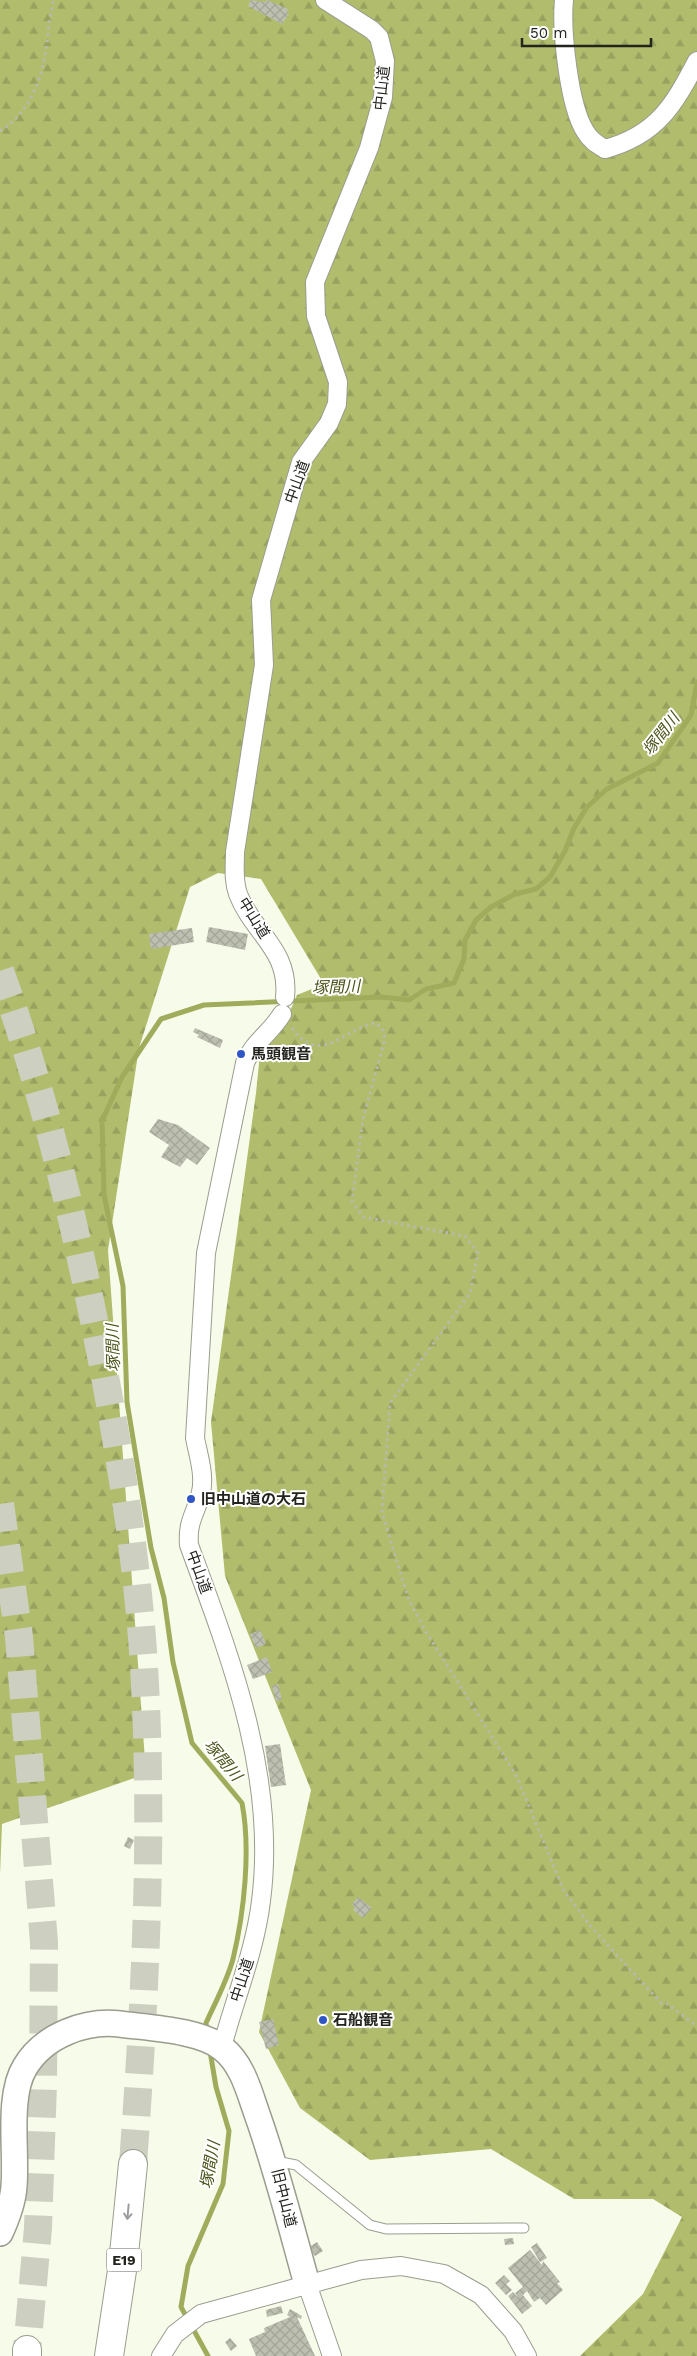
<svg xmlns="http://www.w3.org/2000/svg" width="697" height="2356" font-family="'Work Sans','Noto Sans JP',sans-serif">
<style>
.forest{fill:url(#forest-firs)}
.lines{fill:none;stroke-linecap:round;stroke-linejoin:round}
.stream{stroke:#a0ac5c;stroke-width:5}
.building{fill:url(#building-cross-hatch)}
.highway-tunnel{stroke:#cdd0c1;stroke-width:28;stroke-dasharray:28 14;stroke-linecap:butt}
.lane-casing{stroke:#9a9d8e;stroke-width:11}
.street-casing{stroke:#9a9d8e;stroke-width:20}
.secondary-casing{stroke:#9a9d8e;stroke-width:28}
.highway-casing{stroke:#9a9d8e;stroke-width:30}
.path{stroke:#b7baac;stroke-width:3;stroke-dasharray:2.5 4;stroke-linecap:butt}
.lane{stroke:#fff;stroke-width:9}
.street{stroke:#fff;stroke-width:18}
.secondary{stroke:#fff;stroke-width:25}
.highway{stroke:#fff;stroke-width:28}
.oneway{stroke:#9c9c9a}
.poi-dot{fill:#3056c6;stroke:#fff;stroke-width:2}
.labels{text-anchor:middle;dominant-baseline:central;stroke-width:4;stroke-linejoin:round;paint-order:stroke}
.shield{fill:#fff;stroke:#656662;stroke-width:1}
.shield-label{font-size:14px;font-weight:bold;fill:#23241e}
.street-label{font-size:15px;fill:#23241e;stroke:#fff}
.poi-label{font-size:15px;font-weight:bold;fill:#23241e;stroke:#fff;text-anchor:start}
.water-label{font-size:16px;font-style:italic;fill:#4d5419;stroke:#fff}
</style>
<defs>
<pattern id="forest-firs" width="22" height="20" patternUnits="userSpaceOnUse" patternTransform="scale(1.25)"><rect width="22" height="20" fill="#b1bd6d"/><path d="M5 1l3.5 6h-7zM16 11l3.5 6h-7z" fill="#98a25e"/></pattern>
<pattern id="building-cross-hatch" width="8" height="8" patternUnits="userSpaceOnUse" patternTransform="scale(1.25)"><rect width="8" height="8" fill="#bdc0b0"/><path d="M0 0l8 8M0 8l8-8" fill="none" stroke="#a2a597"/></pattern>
</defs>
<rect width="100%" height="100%" fill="#f7fbea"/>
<!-- forest -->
<path class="forest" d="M0 0H697V2356H580L643 2294 682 2217 653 2199H574L491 2149 370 2160 300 2108 259 2032 311 1790 225 1576 211 1422 256 1093 261 1044 284 1025 297 995 324 984 261 879 218 873 190 887 139 1048 108 1250 146 1774 2 1824 0 1875Z"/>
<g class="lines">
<!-- stream -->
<path class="stream" d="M207 2032 206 2023C215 2003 227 1981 233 1959 244 1913 251 1850 242 1803L192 1743 173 1662 164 1598 151 1548 127 1402 123 1286 104 1195 102 1121 122 1077 161 1019 204 1005 382 997 409 1000 426 989 454 983 464 959 465 940 476 920 491 907 515 894 536 889 550 877 565 851 574 828 587 807 607 789 658 763 691 715 697 682
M208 2356 181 2307 188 2266 223 2184 229 2131 216 2087 210 2051"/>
</g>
<!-- building -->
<path class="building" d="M251 0 265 2 267 0 288 9 287 13 289 14 282 24 248 6Z
M209 927 248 934 245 950 206 942Z
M192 928 194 942 151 949 149 934Z
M195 1028 223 1040 220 1048 197 1037 199 1035 193 1032Z
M158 1119 178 1125 210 1148 197 1165 187 1158 180 1167 161 1157 169 1145 149 1132Z
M260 1630 266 1644 256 1648 250 1634Z
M267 1657 272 1672 253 1679 247 1665Z
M278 1684 282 1700 276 1701 272 1686Z
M280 1744 286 1785 271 1787 265 1746Z
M128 1837 134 1840 130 1849 124 1846Z
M358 1897 372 1908 363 1918 353 1910 355 1908 352 1904Z
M273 2019 279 2045 266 2049 259 2022Z
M513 2238 514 2244 505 2245 504 2239Z
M317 2242 323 2251 315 2256 309 2247Z
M537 2243 547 2258 540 2262 531 2247Z
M530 2250 542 2265 543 2261 560 2282 557 2283 563 2290 546 2305 540 2298 534 2302 527 2291 523 2295 532 2306 522 2314 508 2296 513 2292 518 2298 515 2293 523 2287 508 2268Z
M504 2275 510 2281 506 2284 512 2290 506 2295 495 2283Z
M281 2306 283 2313 267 2317 266 2310Z
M290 2309 302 2316 301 2319 297 2317 315 2356H256L249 2339 265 2332 264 2328 290 2317 287 2315Z
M230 2338 237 2346 231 2351 225 2342Z"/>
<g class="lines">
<!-- highway-tunnel -->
<path class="highway-tunnel" d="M0 971C47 1101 78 1236 104 1371 122 1468 138 1567 144 1666 154 1834 145 1996 133 2164
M0 1504 19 1637 44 1942 43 2083 38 2228 27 2350"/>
<defs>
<path id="lane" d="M276 2161 296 2165 370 2225 386 2229 524 2228"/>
<path id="street" d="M564 0C561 30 569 106 585 131 590 140 597 144 605 149 657 135 674 105 697 61
M285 997C290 950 253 933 238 894 233 880 235 866 235 852L264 665 261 600 301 462 329 423 337 404 338 382 316 316 315 282 369 148 383 97 385 61 379 37 372 30 325 0
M222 2047C235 1998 255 1951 261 1901 277 1777 231 1659 189 1545 187 1520 196 1514 201 1492 205 1475 198 1454 195 1438L206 1253 245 1063C253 1042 271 1033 282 1014
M307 2284 332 2356
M161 2356 175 2334 201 2314 361 2270 401 2266 444 2274 481 2295 513 2331 527 2356"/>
<path id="secondary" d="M0 2233C7 2218 13 2202 14 2186 17 2152 7 2096 25 2067 44 2035 86 2020 120 2024 149 2028 200 2030 222 2048 242 2063 249 2091 257 2114 277 2170 291 2227 307 2284"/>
<path id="highway" d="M27 2356V2350
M109 2356 123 2264 133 2164"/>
</defs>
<!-- lane casing -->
<use href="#lane" class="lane-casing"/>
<!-- street casing -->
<use href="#street" class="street-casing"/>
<!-- secondary casing -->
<use href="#secondary" class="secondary-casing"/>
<!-- highway casing -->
<use href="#highway" class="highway-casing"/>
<!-- path -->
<path class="path" d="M0 131C37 108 46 64 49 23 50 15 53 8 53 0
M292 1028C320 1068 343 1028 376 1023L383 1030 385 1039 363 1119 352 1201 363 1217 465 1236 478 1253 470 1293 390 1403 382 1512 408 1598 425 1630 516 1775 564 1891 592 1928 662 2004H667L697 2026"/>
<!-- lane -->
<use href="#lane" class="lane"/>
<!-- street -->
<use href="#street" class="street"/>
<!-- secondary -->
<use href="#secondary" class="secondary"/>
<!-- highway -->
<use href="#highway" class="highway"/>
</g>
<!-- one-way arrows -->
<defs><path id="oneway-shaft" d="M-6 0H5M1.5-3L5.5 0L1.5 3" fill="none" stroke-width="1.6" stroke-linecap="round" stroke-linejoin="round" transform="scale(1.25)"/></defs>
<use class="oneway" href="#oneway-shaft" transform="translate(128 2212) rotate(95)"/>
<!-- markers -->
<g class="poi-dot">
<circle cx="241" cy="1054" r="5"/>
<circle cx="191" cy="1499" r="5"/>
<circle cx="323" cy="2020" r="5"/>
</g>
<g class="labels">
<!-- shield labels -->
<rect class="shield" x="106.5" y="2248.5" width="35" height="23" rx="4"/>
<g class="shield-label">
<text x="124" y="2260">E19</text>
</g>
<!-- street labels -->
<g class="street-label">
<text transform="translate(382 88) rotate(-84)">中山道</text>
<text transform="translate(297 482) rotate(-70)">中山道</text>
<text transform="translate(254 918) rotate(58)">中山道</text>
<text transform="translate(199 1572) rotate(70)">中山道</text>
<text transform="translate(242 1980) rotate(-72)">中山道</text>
<text transform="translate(284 2198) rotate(76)">旧中山道</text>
</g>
<!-- poi labels -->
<g class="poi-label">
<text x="251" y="1054">馬頭観音</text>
<text x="201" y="1499">旧中山道の大石</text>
<text x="333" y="2020">石船観音</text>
</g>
<!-- water labels -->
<g class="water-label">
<text transform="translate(661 734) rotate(-52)">塚間川</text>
<text transform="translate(336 987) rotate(-2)">塚間川</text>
<text transform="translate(113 1348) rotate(-92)">塚間川</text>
<text transform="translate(223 1760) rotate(50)">塚間川</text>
<text transform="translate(210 2165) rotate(-80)">塚間川</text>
</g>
</g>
<!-- scale -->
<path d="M522 38v8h129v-8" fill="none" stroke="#23241e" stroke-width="2.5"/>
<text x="530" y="38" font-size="15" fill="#23241e" stroke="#ffffff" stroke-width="4" paint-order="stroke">50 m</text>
</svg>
